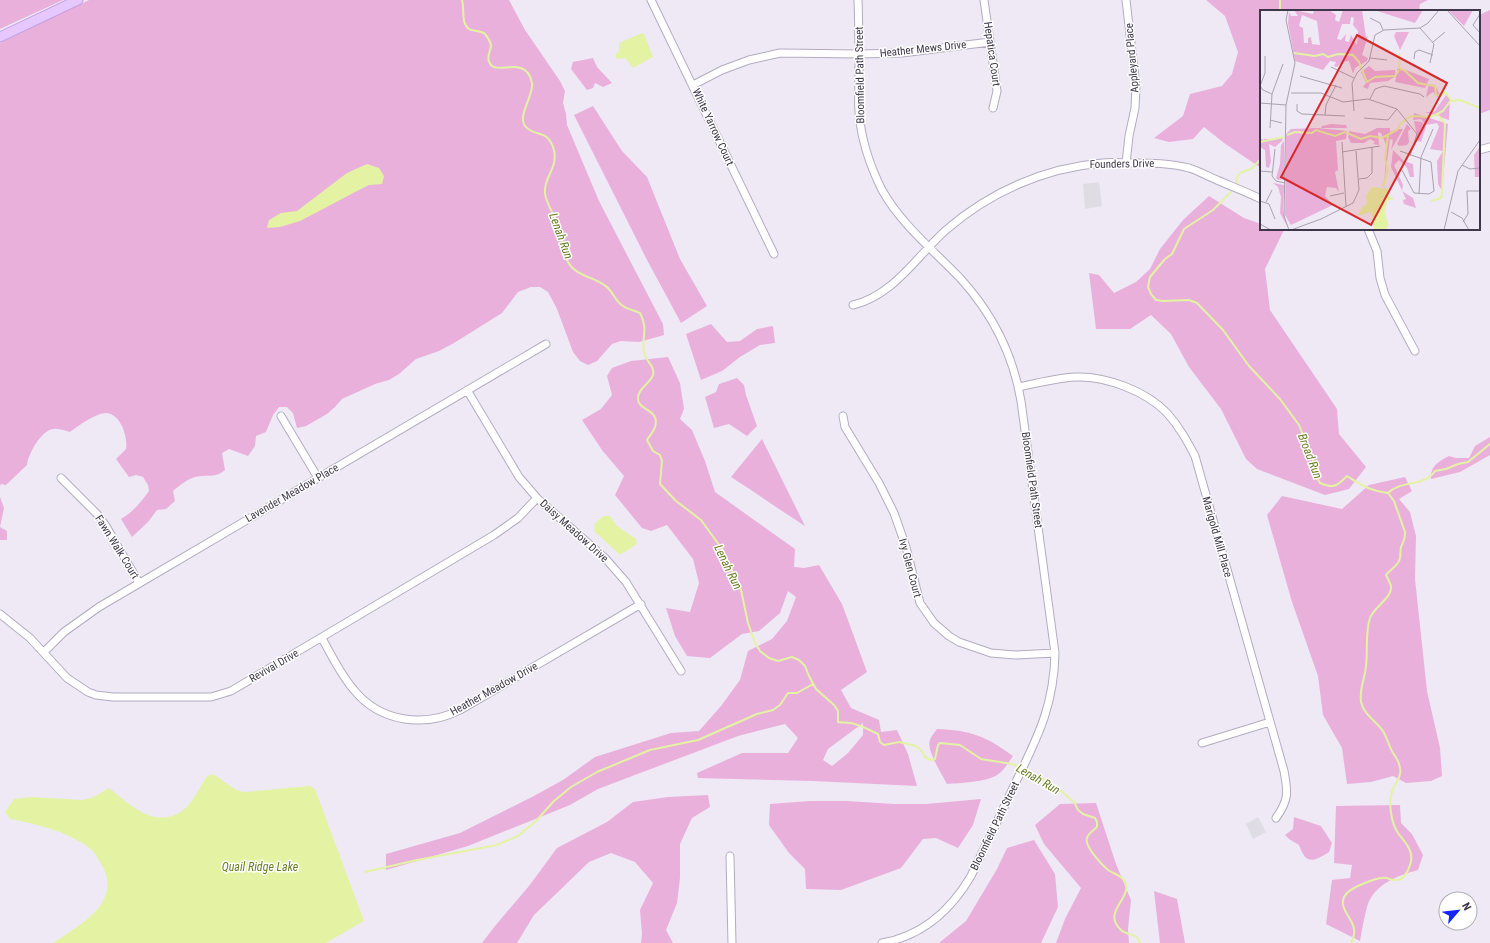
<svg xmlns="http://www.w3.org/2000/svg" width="1490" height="943" font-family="'Roboto Condensed',sans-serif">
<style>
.green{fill:#eab0dc;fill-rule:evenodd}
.parking{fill:#dfdde3}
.water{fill:#e3f3a3}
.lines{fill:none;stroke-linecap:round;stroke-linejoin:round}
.stream{stroke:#e3f3a3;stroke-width:2}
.street-casing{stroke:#b4abc1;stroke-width:9}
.secondary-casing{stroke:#c39fe2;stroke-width:11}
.street{stroke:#fff;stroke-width:7}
.secondary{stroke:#e6c8ff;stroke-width:9}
.labels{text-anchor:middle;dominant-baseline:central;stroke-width:3;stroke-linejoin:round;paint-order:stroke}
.street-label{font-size:11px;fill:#3e3749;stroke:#fff}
.water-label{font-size:12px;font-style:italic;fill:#6b7e22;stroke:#fff}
.inset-river{fill:none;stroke:#e3f3a3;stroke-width:2}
.inset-road{fill:none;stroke:#a8a2b0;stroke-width:1}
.view{fill:#d62828;fill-opacity:0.15;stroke:#d62828;stroke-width:2}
.inset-edge{fill:none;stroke:#3e3749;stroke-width:2}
</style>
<rect width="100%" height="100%" fill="#eee9f5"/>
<!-- green -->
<path class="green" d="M0 0H63L0 29Z
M89 0H509L525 30 560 81 565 91 563 103 566 114 567 125 599 201 663 324 664 335 639 342 621 341 612 344 597 361 588 365 580 361 573 352 557 309 548 292 540 287H531L518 292 502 313 454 343 439 351 416 359 399 374 389 380 375 384 342 399 335 407 327 414 306 426 297 428 293 413 287 407H279L273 415 266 432 256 436 255 446 248 456 229 449 222 453 225 470C214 479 208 474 195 477 186 480 180 485 173 491L175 501 166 509 157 510 148 522 132 537 121 519C133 512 141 502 149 491L148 485 143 477 136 475 129 477 116 459 126 449C128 437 121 414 106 413 96 413 78 426 70 432 65 431 59 428 54 429 42 429 28 454 27 465L6 485 1 484 0 486V43Z
M1206 0H1428L1420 4 1419 11H1261V168L1224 143 1204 127 1193 139 1169 142 1154 138 1183 116 1190 94 1222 86 1232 74 1238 52 1225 16Z
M1490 10V110L1479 114V15Z
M593 58 597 67 612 83 603 87 595 83 593 88 587 90 571 69 573 62Z
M593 106 622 151 647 177 680 259 707 306 681 323 646 258 574 115Z
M1209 196 1244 218 1261 224V229H1279L1284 230 1265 269 1270 310 1337 409 1339 434 1366 467 1349 489 1325 495 1257 469 1246 459 1221 409 1189 367 1171 334 1151 315 1130 329H1096L1089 273 1099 275 1114 293 1136 282 1150 269 1160 249 1183 220Z
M711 324 727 342 740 341 757 329 773 326 775 343 760 345 740 357 722 371 701 380 686 334Z
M668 357 680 383 684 409 680 419 692 430 705 461 715 492 795 549 794 567 804 568 819 565 842 604 867 672 841 690 851 708 879 720 881 732 897 730 908 754 917 786 813 781 698 778 697 773 742 753H788L798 738 785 724 738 736 598 789 570 805 468 846 386 870V854L460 833 532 797 563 780 595 757 671 733 699 731 721 706 740 680 748 651 772 639 787 621 796 597 788 591 780 613 759 631 742 634 710 658 687 656 675 636 666 608 690 612 699 583 693 559 667 525 651 531 642 528 615 495 624 476 602 450 582 420 601 409 612 395 607 376 612 368 631 361ZM863 723V735L848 753 832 766 823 760 828 749Z
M737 378 744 385 746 395 757 426 747 436 729 424 714 428 705 397 716 392 719 384Z
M1490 437V455L1460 472 1431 479C1430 466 1439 461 1449 456L1456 458H1469L1475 446Z
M762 439 805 526C780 510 756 493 731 477Z
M1405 477 1412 491 1399 499 1410 512 1416 536 1415 579 1427 691 1440 748 1442 776 1431 781 1406 783 1393 776 1371 782 1347 784 1342 748 1323 715 1318 676 1292 602 1267 515 1282 496 1342 509 1369 485Z
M0 497 4 508 0 527 7 531V540H0Z
M937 729C970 730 986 736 1013 756 1008 763 1004 771 997 775 987 782 960 783 947 784 942 774 926 750 930 740 931 736 935 732 937 729Z
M708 795 710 807 692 818 680 844V878L677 903 666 930 673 943H641L642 934 640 910 653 883 635 862 611 853 589 862 559 891 534 915 517 943H482L495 926 529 886 557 848 607 822 633 802 668 797Z
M981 799 973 825 958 848 936 838 923 839 901 868 841 890 806 889 805 869 789 853 769 825 770 804 810 801H847L894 804H926Z
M1096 803 1116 864 1131 900 1128 929 1129 943H1056L1065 919 1081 888 1044 844 1035 825 1060 804Z
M1400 805 1401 823 1412 834 1423 855 1418 870C1397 876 1374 884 1367 907 1364 918 1362 930 1360 941L1326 924 1332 880 1350 878 1352 865 1334 863 1336 806Z
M1294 817 1321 826 1332 843 1329 852C1313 862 1306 865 1299 845L1289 839 1285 835 1293 829Z
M1034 840 1055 874 1058 907 1041 943H939L966 921 997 869 1007 848Z
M1154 891 1177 899 1185 943H1160Z"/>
<!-- parking -->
<path class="parking" d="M1099 182 1102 206 1085 209 1083 184Z
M1258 817 1266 832 1253 839 1246 824Z"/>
<!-- water -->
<path class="water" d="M642 33 645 36 653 57 633 68 625 58 617 59 615 55 619 51V43Z
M367 164 379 168 384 176 382 184 369 185 359 190 300 221 280 227 267 228 269 220 281 213 297 211 347 173Z
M604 516H610L617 526 636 539 637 544 620 555 594 531 595 523Z
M213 774 236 790 244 792 310 786 315 789 364 921 326 943H53C69 932 96 917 104 899 109 889 108 879 104 869 100 862 95 852 88 847 68 832 34 823 10 819L5 812 14 799 31 797 83 800 94 797 109 788C129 804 155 830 182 811 191 805 201 786 207 776Z"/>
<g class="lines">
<!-- stream -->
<path class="stream" d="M462 0C465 10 460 25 471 30 476 31 480 31 484 33 487 36 491 42 491 46 490 53 485 59 492 66 500 73 527 56 532 83 534 95 517 116 525 126 535 138 548 128 554 150 558 169 543 178 545 193 546 204 554 214 558 224 562 236 562 250 568 262 576 277 597 277 608 288 614 294 616 302 623 306 628 310 635 310 640 313 649 330 641 337 644 352 645 361 655 365 653 375 650 384 638 388 638 398 637 411 661 409 655 427 654 431 650 435 647 440L653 451 660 455 662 461 660 484 676 501 701 520 722 549 741 590 748 623 755 643 760 651 769 658 778 661 792 657 799 660 805 666 809 676 816 689 834 705 838 711V722C842 723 846 722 851 723 860 725 870 730 878 734L880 742 884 745 899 742 916 746 922 751 925 757 931 760 935 759 938 745 940 743 960 745 981 759 1012 764 1045 780 1061 791 1074 802 1078 810 1083 814 1095 818 1097 822V827C1094 830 1088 834 1087 838 1084 846 1102 865 1108 870 1114 874 1122 875 1125 882 1133 898 1101 912 1121 930 1125 934 1132 934 1137 937L1140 943
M1280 0V11
M1261 159 1251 169 1240 173 1237 177 1236 187 1213 210 1184 229 1172 254 1165 259 1150 277 1148 287 1151 294 1156 300 1163 301 1189 300 1197 303 1223 330 1249 366 1280 399 1299 425 1313 460 1317 478 1320 483C1334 489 1337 486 1347 476 1363 486 1368 490 1388 493L1394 501 1405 532C1406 538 1403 542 1401 547 1400 552 1401 557 1399 561 1397 566 1390 570 1386 575 1388 579 1390 583 1391 586 1393 597 1374 607 1370 618 1365 633 1368 651 1366 666 1365 678 1359 690 1361 702 1364 715 1376 721 1383 731 1387 738 1389 746 1393 753 1395 756 1398 760 1399 764 1403 775 1397 780 1393 789 1390 796 1390 806 1391 813 1392 820 1394 827 1398 833 1405 843 1415 851 1410 865 1408 872 1403 881 1394 880 1390 880 1387 877 1383 878 1375 878 1353 887 1347 893 1335 906 1352 916 1354 929 1355 934 1353 939 1351 943
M1388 493C1401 480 1425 487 1435 471L1446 469 1458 464 1468 462 1490 444
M365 872 417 860 497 845 518 836 536 821 554 801 571 787 597 772 650 750 698 740 757 714 773 710 780 705 788 693H797L813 684"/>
<defs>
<path id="street" d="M651 0 774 254
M858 0C859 25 859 50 859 76 859 88 858 100 859 112 861 139 870 166 882 190 901 224 933 250 960 278 992 313 1013 354 1021 401L1055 653C1054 708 1036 740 1013 788 999 818 985 847 971 876 951 910 922 936 882 943
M984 0 997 91 993 108
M1126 0 1136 86 1135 108 1129 136 1126 163
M693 85 722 70 749 60 780 53 859 54 902 53 990 42
M1479 150 1490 147
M1368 229 1377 251 1380 278 1385 295 1415 351
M853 305C893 296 917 256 946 230 990 192 1044 168 1102 163 1111 162 1122 163 1132 163 1151 163 1170 163 1189 168 1199 171 1207 176 1217 180 1231 186 1246 192 1261 199
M1019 387C1037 383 1057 378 1076 377 1106 376 1146 391 1167 413 1179 426 1187 441 1195 456L1284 771C1288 792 1289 800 1276 818
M467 390 519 477 537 498 605 558 626 582 681 671
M281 416 318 478
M843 416 845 427 879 483 894 513 906 547 920 603 934 623 949 636 959 642 991 653 1015 655 1055 653
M61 478 97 514 106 526 139 583
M0 614 30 638 67 678 88 692 96 695 113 697H211L231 691 494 535 518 518 537 498
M322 638C331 655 341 675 354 690 380 722 424 728 460 710L641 604
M44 652 64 632 99 607 546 344
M1202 743 1270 722
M730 856 732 943"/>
<path id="secondary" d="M0 37 78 0"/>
</defs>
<!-- street casing -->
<use href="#street" class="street-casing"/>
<!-- secondary casing -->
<use href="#secondary" class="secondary-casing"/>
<!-- street -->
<use href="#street" class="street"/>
<!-- secondary -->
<use href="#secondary" class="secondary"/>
</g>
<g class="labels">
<!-- street labels -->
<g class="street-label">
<text transform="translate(923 49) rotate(-6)">Heather Mews Drive</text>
<text transform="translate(992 54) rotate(82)">Hepatica Court</text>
<text transform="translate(1132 58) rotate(-95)">Appleyard Place</text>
<text transform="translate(860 75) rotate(-91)">Bloomfield Path Street</text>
<text transform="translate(713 127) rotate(65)">White Yarrow Court</text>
<text transform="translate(1122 164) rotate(-1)">Founders Drive</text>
<text transform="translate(1032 480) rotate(82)">Bloomfield Path Street</text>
<text transform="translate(292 493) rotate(-30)">Lavender Meadow Place</text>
<text transform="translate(574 531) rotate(42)">Daisy Meadow Drive</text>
<text transform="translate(1217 537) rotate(74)">Marigold Mill Place</text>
<text transform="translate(117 547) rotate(58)">Fawn Walk Court</text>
<text transform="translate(910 568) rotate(75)">Ivy Glen Court</text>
<text transform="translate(274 666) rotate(-30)">Revival Drive</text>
<text transform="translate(494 689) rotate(-29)">Heather Meadow Drive</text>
<text transform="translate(995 826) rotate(-64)">Bloomfield Path Street</text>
</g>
<!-- water labels -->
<g class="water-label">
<text transform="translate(561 236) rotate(70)">Lenah Run</text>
<text transform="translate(1310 456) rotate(69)">Broad Run</text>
<text transform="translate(728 567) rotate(64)">Lenah Run</text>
<text transform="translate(1038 779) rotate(30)">Lenah Run</text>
<text x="260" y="867">Quail Ridge Lake</text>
</g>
</g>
<!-- overview -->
<g transform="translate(1260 10)">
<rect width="220" height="220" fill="#eee9f5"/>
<path d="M34 0 53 4 54 0H69L76 5 75 10 79 12 83 0H102L106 27 108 26 102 45 108 48 107 51 95 58 93 64 89 51 82 52 77 57 74 56 76 52 70 51 63 60 35 51 28 13 29 2 31 6H38ZM42 5 57 11 60 35 52 34 51 27 48 28V33H44L43 18 39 16ZM91 7 94 8 93 15 98 21 97 35 91 25 89 32 85 31 86 24 81 30 77 29 82 14H90ZM114 0H163L155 13ZM188 0H213L204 16ZM136 22H149L140 40 134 26ZM109 56 115 61 135 60 136 66 128 71 110 73 108 79 103 77 106 73 101 62ZM138 57 169 69 165 78 135 72ZM169 74 175 75 180 85 177 87 173 82 166 87ZM186 85 190 87 189 110 165 102H174ZM154 103 188 114 182 181 178 174 177 151 183 141 170 139 179 117 177 113 166 115 161 109 153 110ZM154 111 162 112 166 117 161 132 158 131ZM71 114 86 115 87 118H61L62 116ZM147 114 151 119 148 121 149 132 147 135 139 136 137 134ZM57 118 87 121 86 129 76 131 78 160 75 162 79 182 76 178 67 177 65 186 73 195 31 215 25 205 26 124 31 119ZM117 118H130V122L137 119H143L131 140 133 130 130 129 124 174 127 137 121 123 118 122 119 135 113 134 115 132 110 129 104 133H91L88 127 89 121 105 124ZM23 126 22 131 15 137 9 134 11 151 9 158 6 157 5 140 0 137V129H3L2 133 4 129H20ZM24 131V169L18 170 16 168 20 154 21 135ZM219 138 220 167H215L214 145ZM133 140 144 151 153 154 154 167H150L147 158 139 150 134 155 143 175 142 181 153 188 156 198 144 194 143 190 146 189 131 157ZM13 173 24 175 23 200 27 216 20 203 21 187 18 177Z" fill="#eab0dc" fill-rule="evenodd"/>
<path d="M112 177 128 179V185L134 189 127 191 125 202 128 214 126 220H114L111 202 98 206 102 197 107 194 106 186Z" fill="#e3f3a3"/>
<path class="inset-river" d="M34 43 55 46 63 44 68 47 78 44 93 45 99 52 107 72 115 67 135 66 139 60M139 59 140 44M140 59 144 60 158 73 175 76 176 85 181 86 185 82 192 91 200 90 220 98M27 125 35 122 52 123 56 120 75 126 85 122 101 129 110 126 122 128 137 120 141 113 151 106 171 107 183 101 191 90M0 132 24 127M123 177 128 160 125 149 128 125M171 191 181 188 182 182 185 113 177 104"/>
<path class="inset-road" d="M28 0 26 10 35 53 26 95 24 206 29 220M187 0 220 36M110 8 120 13 123 20M160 18 174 34 170 53M220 23 213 15 220 4M173 32 185 22M5 46V63L0 76 3 80 12 84M110 48 127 50M154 49 155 42 159 40 173 45M71 57 94 68M40 66 82 78M31 83H61L83 92 108 89 137 99 157 124 150 146M110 89 115 79 124 76 160 84 164 87M0 93 26 95M37 94V101L42 104 85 106M94 101 92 73 97 63 109 51 115 25 124 20 160 18 168 13 179 0M65 105 66 95 76 75M104 108 128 110 137 99M10 110 22 113M10 118 12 84 23 54M82 132 86 196M15 139 12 166 16 171 25 173M140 141 171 152 174 181 169 184 154 183 142 160M82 142 120 136M202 155 210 159 220 158M0 158V144M0 161 12 162M99 169 107 168 112 163V137M159 184 161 147 173 119M70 186 84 183M0 191 9 194 15 209M6 192 12 180M191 202 202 208 209 220M203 212 208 204 207 181H220M0 214 11 220M31 220 61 209 93 193 99 180 96 141M184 220 198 161 220 130"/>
<path class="view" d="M97 25 187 73 111 215 21 167Z"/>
<rect width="220" height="220" class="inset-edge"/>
</g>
<!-- north arrow -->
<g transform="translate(1458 911) rotate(62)"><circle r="19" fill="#ffffff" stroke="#b2afb6"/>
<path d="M0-3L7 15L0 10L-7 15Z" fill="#1523ff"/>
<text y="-6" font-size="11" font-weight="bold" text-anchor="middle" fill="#3e3749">N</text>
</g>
</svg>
